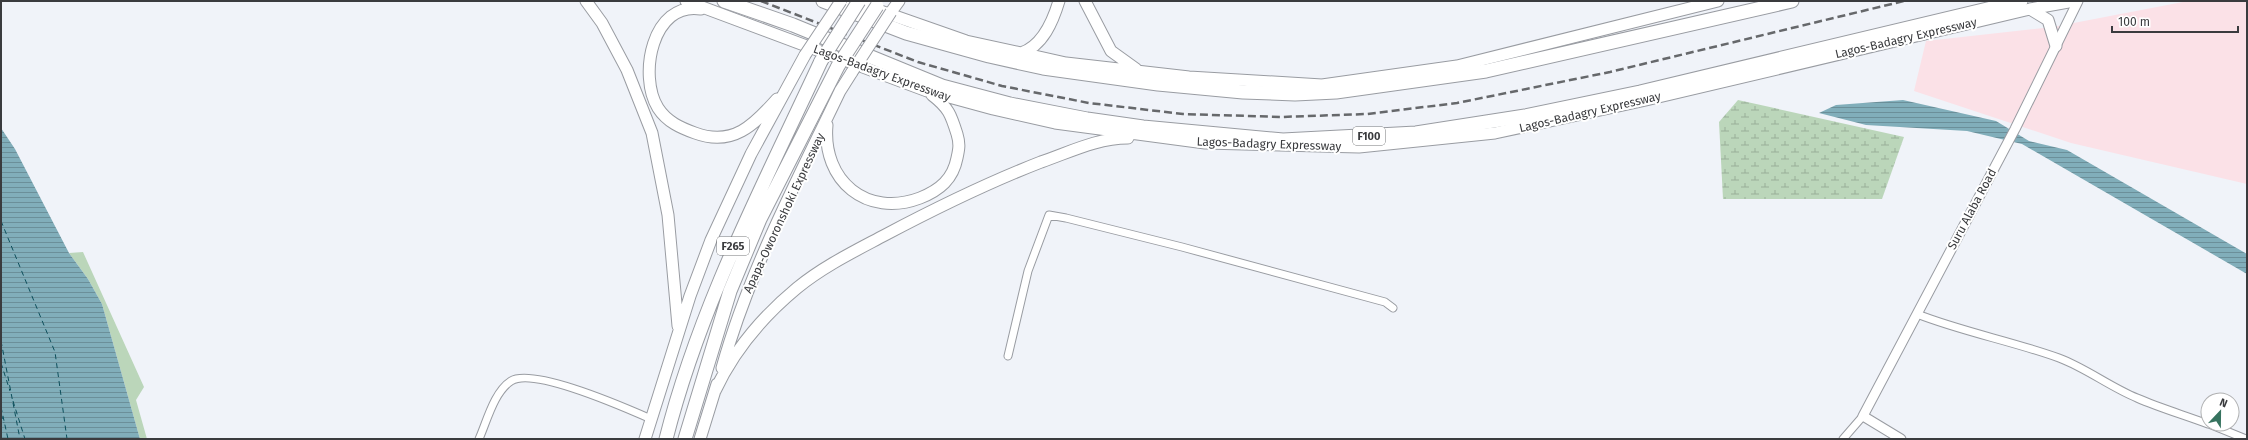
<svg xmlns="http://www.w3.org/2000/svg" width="2248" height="440" font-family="'Fira Sans',sans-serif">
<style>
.commercial{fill:#fbe1e7}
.green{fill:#bbd6ba}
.wetland{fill:url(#wetland-marsh)}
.water{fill:url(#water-rules)}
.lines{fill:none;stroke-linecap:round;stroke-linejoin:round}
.ferry{stroke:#0d4f5c;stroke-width:1;stroke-dasharray:5 4;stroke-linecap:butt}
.minor-casing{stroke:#999ca2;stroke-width:9}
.tertiary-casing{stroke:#999ca2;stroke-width:11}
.primary-casing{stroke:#999ca2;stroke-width:13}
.motorway-casing{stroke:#999ca2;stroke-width:15}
.minor{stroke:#fff;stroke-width:7}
.tertiary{stroke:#fff;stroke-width:9}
.primary{stroke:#fff;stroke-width:11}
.motorway{stroke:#fff;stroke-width:13}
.rail{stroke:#66686b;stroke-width:2.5;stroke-dasharray:8 4;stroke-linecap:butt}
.primary-bridge-casing{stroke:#999ca2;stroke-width:13;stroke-linecap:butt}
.motorway-bridge-casing{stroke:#999ca2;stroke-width:15;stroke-linecap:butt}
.primary-bridge{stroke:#fff;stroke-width:11}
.motorway-bridge{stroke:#fff;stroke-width:13}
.labels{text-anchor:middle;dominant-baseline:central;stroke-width:4;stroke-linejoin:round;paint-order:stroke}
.shield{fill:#fff;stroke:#757678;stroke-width:1}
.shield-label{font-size:11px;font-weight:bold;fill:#3a3b3e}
.street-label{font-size:12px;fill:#3a3b3e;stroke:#fff}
</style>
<defs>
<pattern id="wetland-marsh" width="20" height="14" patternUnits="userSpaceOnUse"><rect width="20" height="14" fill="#bbd6ba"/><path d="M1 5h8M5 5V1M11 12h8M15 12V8" fill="none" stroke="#99af99"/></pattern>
<pattern id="water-rules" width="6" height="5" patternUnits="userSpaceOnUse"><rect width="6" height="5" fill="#81aeba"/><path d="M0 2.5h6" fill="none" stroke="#6b8f99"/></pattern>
</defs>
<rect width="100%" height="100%" fill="#f0f3f9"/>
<!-- commercial -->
<path class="commercial" d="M2188 1H2247V184L2071 143 1914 91 1926 41 2053 27Z"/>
<!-- green -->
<path class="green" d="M83 252 144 387 136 400 147 439H140L102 304 88 279 69 253Z"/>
<!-- wetland -->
<path class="wetland" d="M1738 100 1904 137 1882 199H1723L1719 122Z"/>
<!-- water -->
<path class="water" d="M1903 100 1996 121 2029 141 2067 150 2247 254V274L2022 144 1967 131 1866 125 1819 113 1836 105Z
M1 128 15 149 69 253 88 279 102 304 140 439H1Z"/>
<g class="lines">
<!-- ferry -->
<path class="ferry" d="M1 221 55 352 67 439
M1 341 20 439
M1 363 10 391
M13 401 25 439
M1 407 8 439
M1 414 4 423"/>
<defs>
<path id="minor" d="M1917 314C1963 332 2012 341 2059 358 2086 368 2110 387 2137 398 2160 408 2184 415 2208 424
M1008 356 1028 271 1049 215 1066 218 1182 247 1385 302 1393 308
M2209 424 2246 439
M479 439C487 421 494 392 511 381 533 367 626 408 651 419
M1843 439 1863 416"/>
<path id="tertiary" d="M1901 439 1863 416 2015 129 2078 1"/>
<path id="primary" d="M586 1 602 23 627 70 652 133 668 215 678 326
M686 1 927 91 993 109 1055 123 1205 143 1359 147 1495 133 1646 100 2030 9 2074 1
M852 1 966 41 1066 63 1189 77 1322 85 1457 66 1718 1
M1085 1 1111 51 1136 69
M701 9C652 1 638 76 658 108 667 122 681 128 695 133 733 147 754 125 777 99
M2030 9 2048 20 2056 46
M891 12 899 1
M1021 53C1043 46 1053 21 1059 1
M827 125C822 181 867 218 920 198 940 190 953 179 957 158 959 149 960 144 957 134 951 115 949 108 932 95
M722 368C749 271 797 181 840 91L852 72
M715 391C734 350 762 317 797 288 824 266 855 251 885 235 936 208 987 183 1041 162 1070 152 1097 138 1128 138
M645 439 690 296 711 240 751 154 805 55
M700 439 717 384"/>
<path id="motorway" d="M724 1 793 25 942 86 1010 104 1087 119 1143 127 1283 140 1416 133 1525 116 1640 92 2021 1
M823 1 906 33 989 56 1043 68 1158 84 1243 92 1295 94 1336 92 1486 71 1792 1
M666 439C700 305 763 186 821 61
M685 439 730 291 760 219 838 66"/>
</defs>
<!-- minor casing -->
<use href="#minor" class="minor-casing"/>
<!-- tertiary casing -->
<use href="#tertiary" class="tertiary-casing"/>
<!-- primary casing -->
<use href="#primary" class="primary-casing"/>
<!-- motorway casing -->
<use href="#motorway" class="motorway-casing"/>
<!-- minor -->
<use href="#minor" class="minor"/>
<!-- tertiary -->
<use href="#tertiary" class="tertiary"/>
<!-- primary -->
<use href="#primary" class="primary"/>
<!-- motorway -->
<use href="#motorway" class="motorway"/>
<!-- rail -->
<path class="rail" d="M761 1 918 62 1002 86 1089 103 1183 114 1281 117 1367 114 1457 103 1610 72 1904 1"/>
<defs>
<path id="primary-bridge" d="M805 55 841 1
M852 72 891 12"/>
<path id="motorway-bridge" d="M821 61 859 1
M838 66 877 6"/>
</defs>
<!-- primary-bridge casing -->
<use href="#primary-bridge" class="primary-bridge-casing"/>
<!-- motorway-bridge casing -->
<use href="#motorway-bridge" class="motorway-bridge-casing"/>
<!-- primary-bridge -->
<use href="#primary-bridge" class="primary-bridge"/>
<!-- motorway-bridge -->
<use href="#motorway-bridge" class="motorway-bridge"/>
</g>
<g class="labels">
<!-- shield labels -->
<g class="shield">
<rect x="1353" y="127" width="32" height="18" rx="3"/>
<rect x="717" y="237" width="32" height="18" rx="3"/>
</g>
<g class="shield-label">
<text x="1369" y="136">F100</text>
<text x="733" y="246">F265</text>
</g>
<!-- street labels -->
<g class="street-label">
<text transform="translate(1906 38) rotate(-13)">Lagos-Badagry Expressway</text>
<text transform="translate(882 73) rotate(20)">Lagos-Badagry Expressway</text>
<text transform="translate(1590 112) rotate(-13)">Lagos-Badagry Expressway</text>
<text transform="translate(1269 144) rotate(2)">Lagos-Badagry Expressway</text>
<text transform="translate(1972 209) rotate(-62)">Suru Alaba Road</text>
<text transform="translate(784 213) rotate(-65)">Apapa-Oworonshoki Expressway</text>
</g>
</g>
<!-- border -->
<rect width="2248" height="440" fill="none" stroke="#3a3b3e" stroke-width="4"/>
<!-- north arrow -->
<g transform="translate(2220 412) rotate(22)"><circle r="19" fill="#ffffff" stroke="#b0b1b2"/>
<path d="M0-3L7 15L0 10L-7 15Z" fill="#36735f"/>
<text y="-6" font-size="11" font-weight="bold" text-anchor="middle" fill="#3a3b3e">N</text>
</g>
<!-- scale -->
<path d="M2112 26v6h126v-6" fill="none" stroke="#3a3b3e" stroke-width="2"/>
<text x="2118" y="26" font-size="12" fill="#3a3b3e" stroke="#ffffff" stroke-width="3" paint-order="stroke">100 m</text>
</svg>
